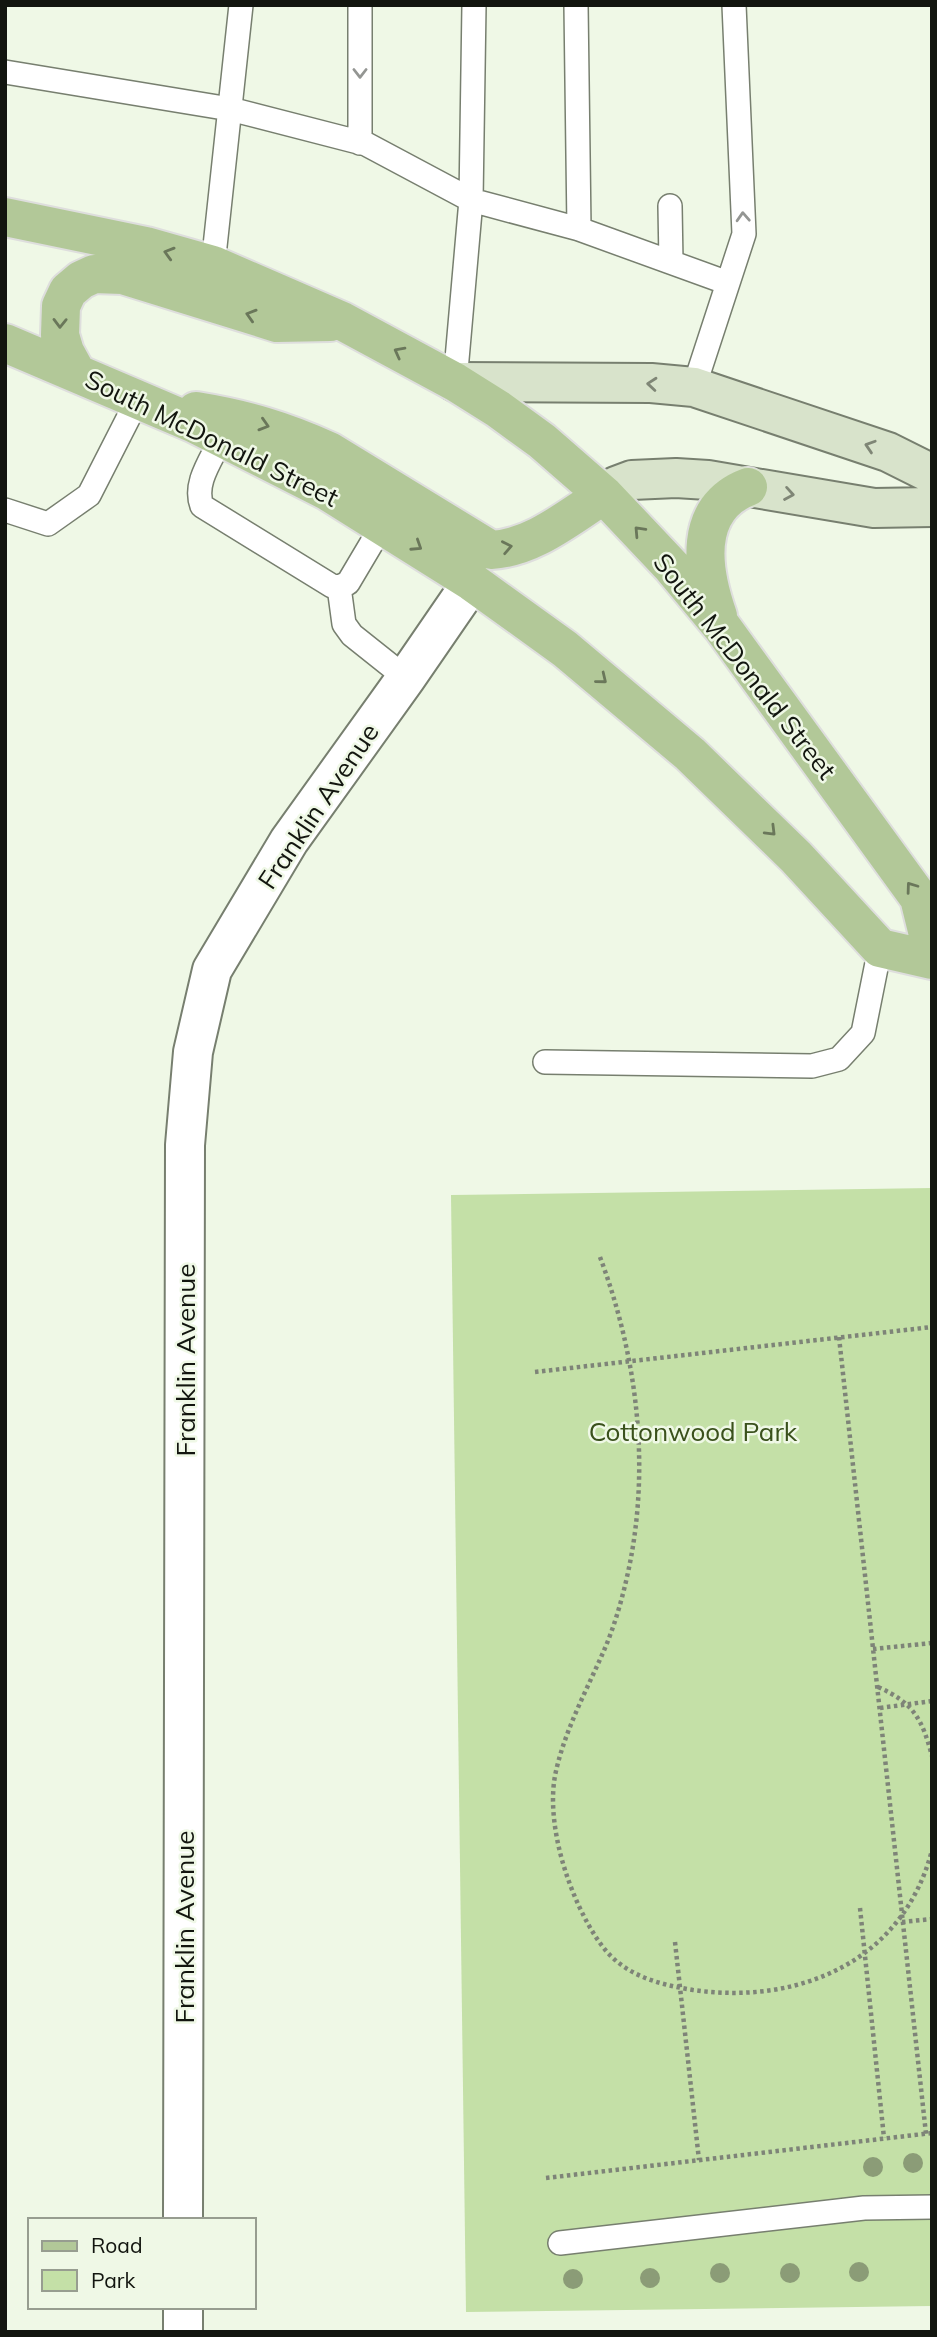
<svg xmlns="http://www.w3.org/2000/svg" width="937" height="2337" font-family="Mulish,sans-serif">
<style>
.green{fill:#c4e0a7}
.lines{fill:none;stroke-linecap:round;stroke-linejoin:round}
.lane-casing{stroke:#777f6f;stroke-width:26}
.street-casing{stroke:#777f6f;stroke-width:42}
.secondary-casing{stroke:#777f6f;stroke-width:42}
.primary-casing{stroke:#dededd;stroke-width:42}
.path{stroke:#7e8478;stroke-width:4.5;stroke-dasharray:3.5 3.5;stroke-linecap:butt}
.lane{stroke:#fff;stroke-width:23}
.street{stroke:#fff;stroke-width:38}
.secondary{stroke:#d8e3cb;stroke-width:38}
.primary{stroke:#b2c898;stroke-width:38}
.tree{fill:#8b9c77}
.oneway{stroke:#949693}
.oneway2{stroke:#6a775a}
.oneway3{stroke:#7f8676}
.labels{text-anchor:middle;dominant-baseline:central;stroke-width:5;stroke-linejoin:round;paint-order:stroke}
.street-label{font-size:26px;fill:#12150f;stroke:#eff8e6}
.park-label{font-size:26px;fill:#3a511c;stroke:#eff8e6}
</style>
<rect width="100%" height="100%" fill="#eff8e6"/>
<!-- green -->
<path class="green" d="M932 1188V2306L466 2312 451 1195Z"/>
<g class="lines">
<defs>
<path id="lane" d="M360 5V143
M474 5 471 200 579 229 728 283 694 387
M576 5 579 229
M5 72 230 109 366 144 471 200 455 382
M670 206 671 262
M213 265 241 5
M728 283 744 234 734 5
M222 437C212 459 193 483 202 506L332 586 339 587 348 583 383 524
M5 510 48 524 89 495 138 399
M339 587 344 624 352 635 406 678
M545 1062 812 1066 839 1059 863 1033 880 948
M560 2243 864 2208 932 2207"/>
<path id="street" d="M183 2220 185 1145 193 1052 212 970 289 841 406 678 472 582
M183 2332V2307"/>
<path id="secondary" d="M455 382 651 383 694 387 888 452 932 474
M604 495 616 486 632 480 676 478 708 480 874 508 932 507"/>
<path id="primary" d="M5 217 146 246 213 265 342 321 455 382 498 409 542 441 604 495 672 567 722 627 919 898 932 951
M5 343 195 424 327 491 472 582 565 649 690 754 796 857 880 948 932 960
M76 372 65 352 60 335 61 306 68 291 81 280 94 274 123 275 277 323 330 322
M196 411C245 419 283 430 329 451L491 550C533 548 569 517 604 495
M718 616C702 570 692 508 748 487"/>
</defs>
<!-- lane casing -->
<use href="#lane" class="lane-casing"/>
<!-- street casing -->
<use href="#street" class="street-casing"/>
<!-- secondary casing -->
<use href="#secondary" class="secondary-casing"/>
<!-- primary casing -->
<use href="#primary" class="primary-casing"/>
<!-- path -->
<path class="path" d="M600 1257C635 1351 649 1453 632 1552 626 1586 616 1624 602 1655 585 1693 565 1731 556 1771 544 1823 570 1901 600 1943 622 1975 657 1984 693 1990 799 2005 903 1962 932 1850
M839 1337 926 2134
M535 1372 932 1327
M873 1649 932 1643
M878 1687C914 1703 922 1719 932 1756
M880 1708 932 1701
M860 1908 884 2138
M902 1922 932 1919
M675 1942 699 2160
M546 2178 932 2133"/>
<!-- lane -->
<use href="#lane" class="lane"/>
<!-- street -->
<use href="#street" class="street"/>
<!-- secondary -->
<use href="#secondary" class="secondary"/>
<!-- primary -->
<use href="#primary" class="primary"/>
</g>
<!-- trees -->
<g class="tree">
<circle cx="913" cy="2163" r="10"/>
<circle cx="873" cy="2167" r="10"/>
<circle cx="859" cy="2272" r="10"/>
<circle cx="720" cy="2273" r="10"/>
<circle cx="790" cy="2273" r="10"/>
<circle cx="650" cy="2278" r="10"/>
<circle cx="573" cy="2279" r="10"/>
</g>
<!-- one-way arrows -->
<defs><path id="oneway-chevron" d="M-2-3.5L2.5 0L-2 3.5" fill="none" stroke-width="1.6" stroke-linecap="round" stroke-linejoin="round" transform="scale(1.75)"/></defs>
<g class="oneway">
<use href="#oneway-chevron" transform="translate(360 73) rotate(90)"/>
<use href="#oneway-chevron" transform="translate(743 217) rotate(-93)"/>
</g>
<g class="oneway2">
<use href="#oneway-chevron" transform="translate(169 253) rotate(-164)"/>
<use href="#oneway-chevron" transform="translate(251 315) rotate(-163)"/>
<use href="#oneway-chevron" transform="translate(60 323) rotate(91)"/>
<use href="#oneway-chevron" transform="translate(399 352) rotate(-152)"/>
<use href="#oneway-chevron" transform="translate(264 425) rotate(17)"/>
<use href="#oneway-chevron" transform="translate(639 531) rotate(-133)"/>
<use href="#oneway-chevron" transform="translate(417 546) rotate(33)"/>
<use href="#oneway-chevron" transform="translate(507 547) rotate(-11)"/>
<use href="#oneway-chevron" transform="translate(602 679) rotate(39)"/>
<use href="#oneway-chevron" transform="translate(771 831) rotate(45)"/>
<use href="#oneway-chevron" transform="translate(911 887) rotate(-126)"/>
</g>
<g class="oneway3">
<use href="#oneway-chevron" transform="translate(652 384) rotate(-175)"/>
<use href="#oneway-chevron" transform="translate(870 446) rotate(-162)"/>
<use href="#oneway-chevron" transform="translate(789 494) rotate(10)"/>
</g>
<g class="labels">
<!-- street labels -->
<g class="street-label">
<text transform="translate(212 438) rotate(26)">South McDonald Street</text>
<text transform="translate(745 666) rotate(52)">South McDonald Street</text>
<text transform="translate(318 806) rotate(-56)">Franklin Avenue</text>
<text transform="translate(185 1360) rotate(-90)">Franklin Avenue</text>
<text transform="translate(184 1927) rotate(-90)">Franklin Avenue</text>
</g>
<!-- park labels -->
<g class="park-label">
<text x="693" y="1431">Cottonwood Park</text>
</g>
</g>
<!-- border -->
<rect width="937" height="2337" fill="none" stroke="#12150f" stroke-width="14"/>
<!-- legend -->
<rect x="28" y="2218" width="228" height="91" fill="#eff8e6" stroke="#979d90" stroke-width="2"/>
<rect x="42" y="2241" width="35" height="10" fill="#b2c898" stroke="#979d90" stroke-width="2"/>
<text x="91" y="2253" font-size="21" fill="#12150f">Road</text>
<rect x="42" y="2270" width="35" height="21" fill="#c4e0a7" stroke="#979d90" stroke-width="2"/>
<text x="91" y="2288" font-size="21" fill="#12150f">Park</text>
</svg>
